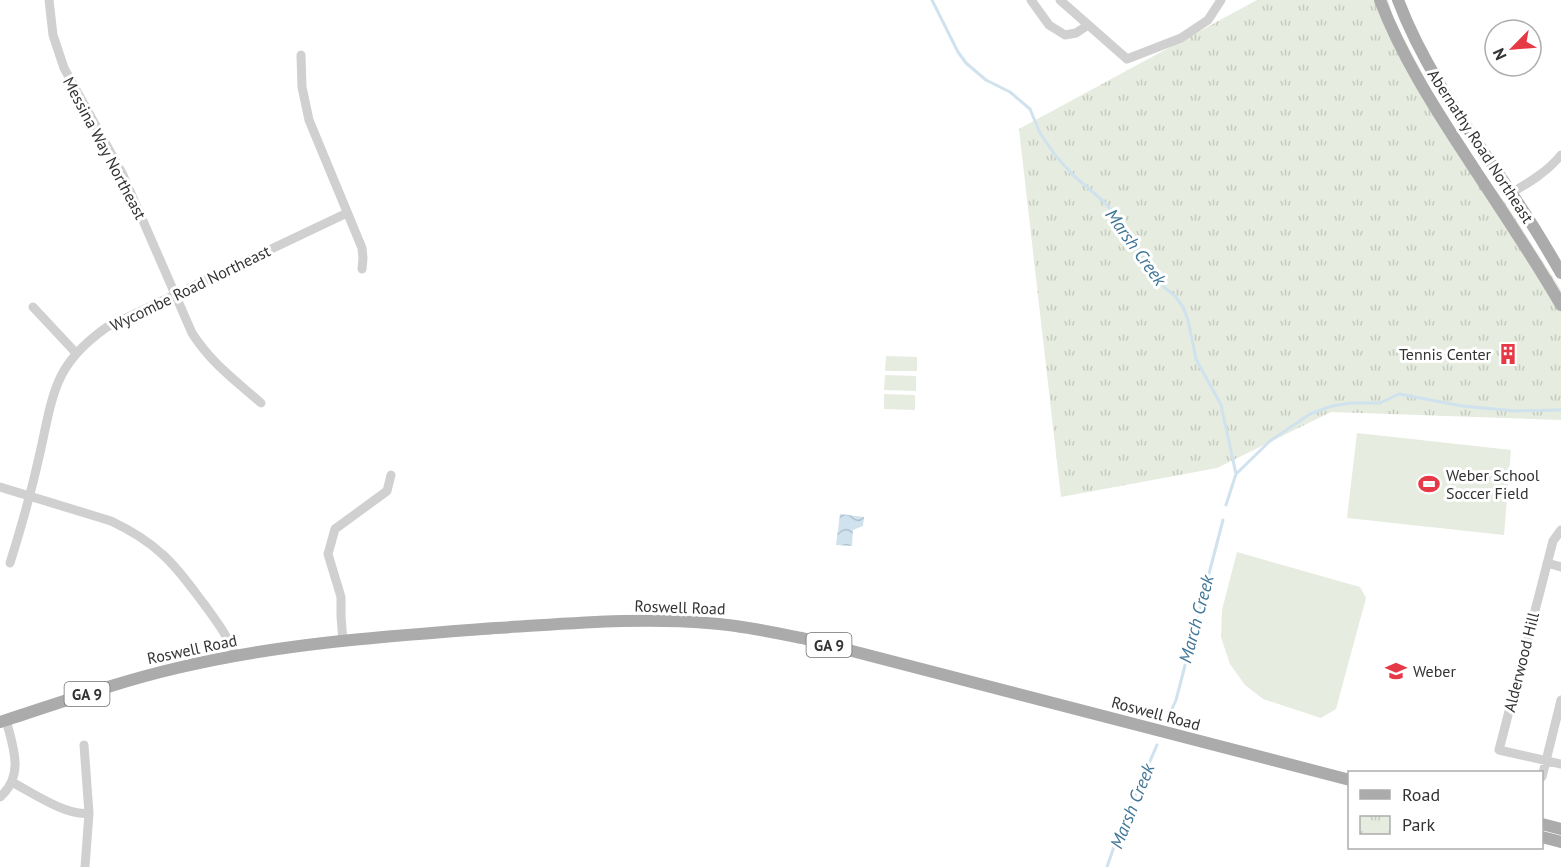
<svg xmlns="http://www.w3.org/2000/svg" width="1561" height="867" font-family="'PT Sans',sans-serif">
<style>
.grass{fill:#e6ecdf}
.park{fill:url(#park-tufts)}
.water{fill:url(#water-waves)}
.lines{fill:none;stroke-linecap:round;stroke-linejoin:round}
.stream{stroke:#cfe2ee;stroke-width:3}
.minor{stroke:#d0d0d0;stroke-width:9}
.major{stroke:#ababab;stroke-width:12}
.labels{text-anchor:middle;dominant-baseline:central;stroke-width:6;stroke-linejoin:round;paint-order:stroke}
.shield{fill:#fff;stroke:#707070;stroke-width:1.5}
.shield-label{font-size:15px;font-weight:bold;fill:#333}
.street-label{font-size:16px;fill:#333;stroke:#fff}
.poi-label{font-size:16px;fill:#333;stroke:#fff;text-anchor:start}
.water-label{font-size:18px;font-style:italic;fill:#3f7597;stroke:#fff}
</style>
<defs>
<pattern id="park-tufts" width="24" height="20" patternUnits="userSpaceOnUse" patternTransform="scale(1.5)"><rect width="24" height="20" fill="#e6ecdf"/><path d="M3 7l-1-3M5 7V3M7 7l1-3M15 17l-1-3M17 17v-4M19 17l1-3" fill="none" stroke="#c6cbc0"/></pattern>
<pattern id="water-waves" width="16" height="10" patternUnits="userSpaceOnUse" patternTransform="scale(1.5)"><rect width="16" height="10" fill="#cfe2ee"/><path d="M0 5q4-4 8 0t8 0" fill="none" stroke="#b2c2cd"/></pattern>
</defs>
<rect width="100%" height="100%" fill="#fff"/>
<!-- grass -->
<path class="grass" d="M886 356 917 357V371H885Z
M885 375 916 376V391L884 390Z
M884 394 915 395V410L884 409Z
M1357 433 1511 450 1504 535 1347 518Z
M1237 552 1360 587 1366 598 1336 709 1321 718 1263 699 1245 685 1230 664 1221 637 1222 610Z"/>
<!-- park -->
<path class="park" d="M1257 0H1388L1393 18 1453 132 1506 204 1561 290V420L1331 412 1217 468 1061 497 1019 129Z"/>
<!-- water -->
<path class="water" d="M840 514 864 517 863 526 853 530 852 546 836 545Z"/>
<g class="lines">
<!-- stream -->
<path class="stream" d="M932 0 958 52 966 63 986 80 1010 92 1030 109 1040 133 1055 155 1073 175 1103 201 1112 211 1157 277 1165 288 1175 296 1183 307 1188 320 1196 359 1221 405 1236 474
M1226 505 1236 474 1270 441 1310 414 1332 406 1351 403H1380L1399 394 1462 406 1516 411 1561 410
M1168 718 1176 700 1223 520
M1107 867 1118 835 1157 745"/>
<!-- minor -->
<path class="minor" d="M49 0 53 35 64 68 123 175 192 333C211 363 235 380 261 403
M1031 0 1049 25 1065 35 1076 33 1088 25
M1060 0 1127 59 1181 38 1208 20 1221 0
M301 55 302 87 309 120 362 248 363 258 362 269
M1511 193C1530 182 1547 172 1561 155
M33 307 76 353
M0 487 111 521C128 529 148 541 162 554 178 568 191 587 204 604 217 622 227 635 236 656
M1561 530 1553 541 1499 750 1561 764
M10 563C21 528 31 493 39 457 46 429 50 393 65 369 76 351 90 339 107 327L347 213
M1547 563 1561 567
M343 642 341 616V597L328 554 335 529 387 491 391 475
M84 745 89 813 85 867
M1542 777 1561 700
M12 782C31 792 68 817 89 813
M0 797C25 775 13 747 6 720"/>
<!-- major -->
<path class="major" d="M1380 0C1401 55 1432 104 1464 153 1497 204 1531 253 1561 305
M1398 0C1424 69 1469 130 1510 191 1528 217 1545 245 1561 273
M0 722C59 703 117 682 177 668 281 643 390 636 496 628 566 624 638 617 708 623 740 625 771 632 802 638L1350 780
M1542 824 1561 829
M1542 837 1561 842"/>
</g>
<!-- icons -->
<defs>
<symbol id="building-bare" viewBox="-9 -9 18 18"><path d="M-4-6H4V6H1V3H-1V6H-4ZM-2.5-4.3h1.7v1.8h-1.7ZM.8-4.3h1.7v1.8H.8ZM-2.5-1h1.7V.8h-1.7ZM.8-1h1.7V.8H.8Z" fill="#e63946" stroke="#fff" stroke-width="2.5" paint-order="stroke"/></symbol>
<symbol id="stadium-bare" viewBox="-9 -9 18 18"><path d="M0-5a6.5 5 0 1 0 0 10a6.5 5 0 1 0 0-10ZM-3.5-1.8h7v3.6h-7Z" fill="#e63946" stroke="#fff" stroke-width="2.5" paint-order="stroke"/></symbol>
<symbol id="school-bare" viewBox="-9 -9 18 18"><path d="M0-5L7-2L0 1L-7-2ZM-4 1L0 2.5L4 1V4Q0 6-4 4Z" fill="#e63946" stroke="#fff" stroke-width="2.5" paint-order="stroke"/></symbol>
</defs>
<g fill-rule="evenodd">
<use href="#building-bare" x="1493" y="339" width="30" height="30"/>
<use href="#stadium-bare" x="1414" y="469" width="30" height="30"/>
<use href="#school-bare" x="1381" y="656" width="30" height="30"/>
</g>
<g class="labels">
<!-- shield labels -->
<g class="shield">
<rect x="806.5" y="633" width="45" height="24" rx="4.5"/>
<rect x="64.5" y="682" width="45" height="24" rx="4.5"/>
</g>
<g class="shield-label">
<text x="829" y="645">GA 9</text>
<text x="87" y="694">GA 9</text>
</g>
<!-- street labels -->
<g class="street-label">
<text transform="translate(1481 146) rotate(57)">Abernathy Road Northeast</text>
<text transform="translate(105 148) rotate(62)">Messina Way Northeast</text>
<text transform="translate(190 288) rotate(-26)">Wycombe Road Northeast</text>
<text transform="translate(680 607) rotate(2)">Roswell Road</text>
<text transform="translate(192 649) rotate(-12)">Roswell Road</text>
<text transform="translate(1521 662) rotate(-76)">Alderwood Hill</text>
<text transform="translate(1156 713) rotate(15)">Roswell Road</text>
</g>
<!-- poi labels -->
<g class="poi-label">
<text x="1491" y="354" text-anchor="end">Tennis Center</text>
<text x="1446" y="475">Weber School<tspan x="1446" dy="18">Soccer Field</tspan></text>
<text x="1413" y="671">Weber</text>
</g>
<!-- water labels -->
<g class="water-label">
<text transform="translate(1136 247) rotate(54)">Marsh Creek</text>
<text transform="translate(1196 619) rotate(-75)">March Creek</text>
<text transform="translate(1132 806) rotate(-68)">Marsh Creek</text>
</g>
</g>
<!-- legend -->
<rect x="1348" y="771" width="195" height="78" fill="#ffffff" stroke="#adadad" stroke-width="1.5"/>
<rect x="1360" y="790" width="30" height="9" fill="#ababab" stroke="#adadad" stroke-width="1.5"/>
<text x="1402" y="801" font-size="18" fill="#333333">Road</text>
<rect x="1360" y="816" width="30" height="18" fill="url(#park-tufts)" stroke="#adadad" stroke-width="1.5"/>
<text x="1402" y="831" font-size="18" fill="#333333">Park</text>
<!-- north arrow -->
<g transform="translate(1513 48) rotate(245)"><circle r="28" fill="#ffffff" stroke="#adadad" stroke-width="1.5"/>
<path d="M0-4.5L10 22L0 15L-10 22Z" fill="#e63946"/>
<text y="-9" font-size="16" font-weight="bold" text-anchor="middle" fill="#333333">N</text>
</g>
</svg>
